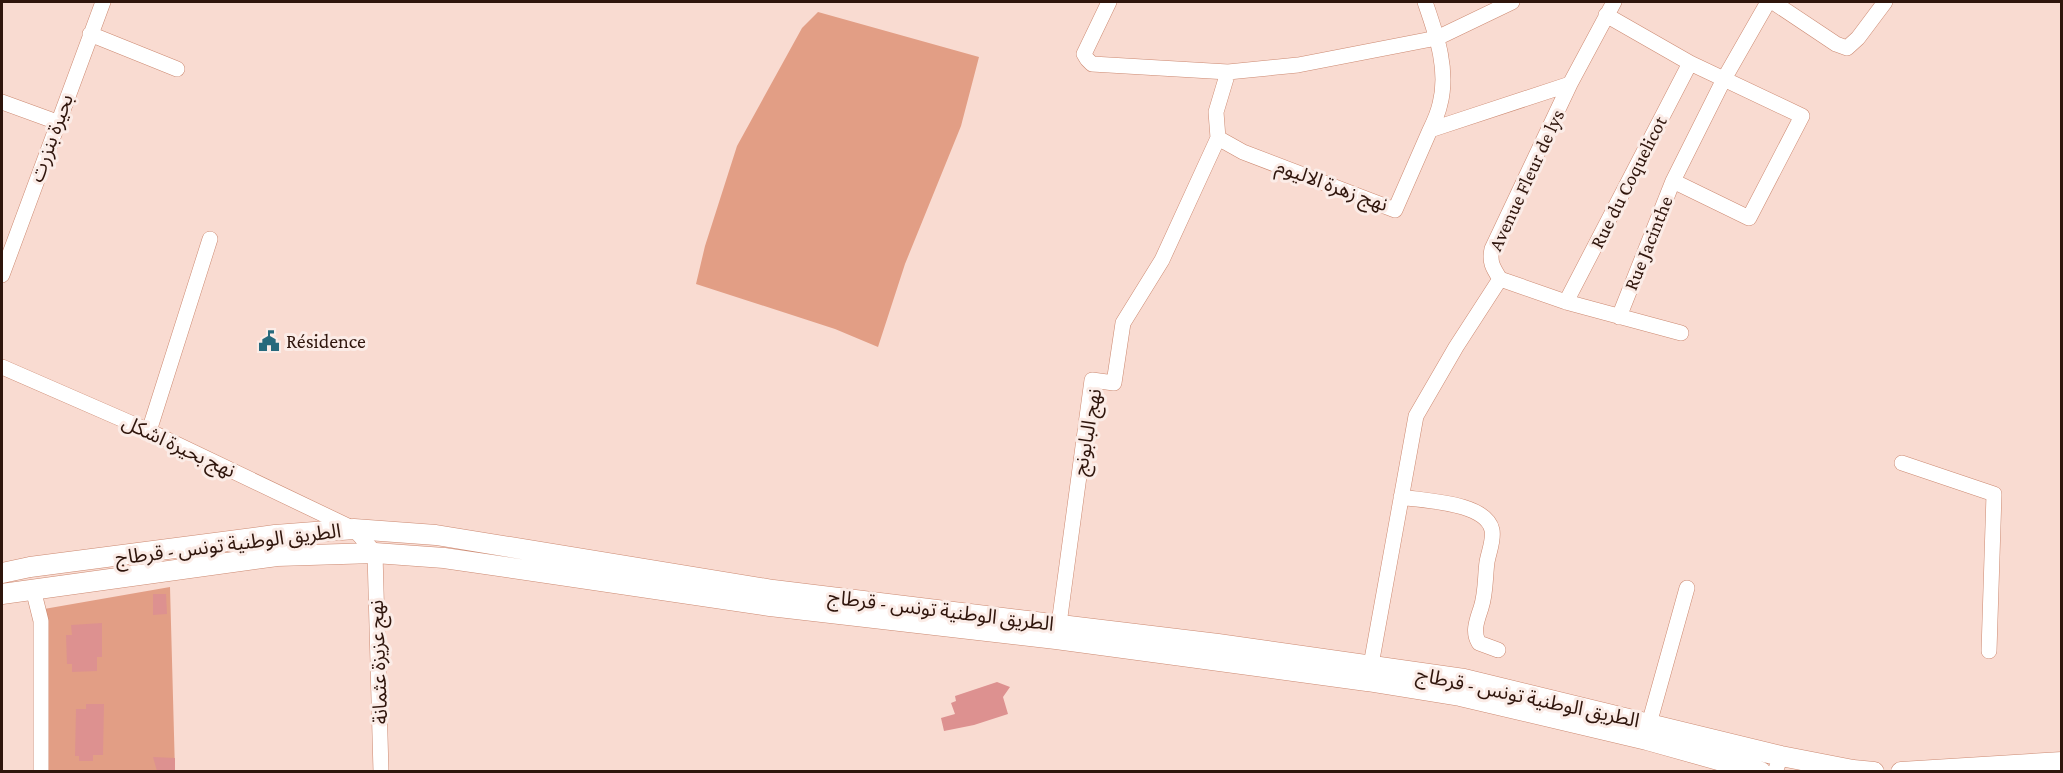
<svg xmlns="http://www.w3.org/2000/svg" width="2063" height="773" font-family="'Crimson Pro','Noto Sans Arabic',serif">
<style>
.green{fill:#e29e85}
.building{fill:#dd9190}
.lines{fill:none;stroke-linecap:round;stroke-linejoin:round}
.minor-casing{stroke:#cc8971;stroke-width:16}
.major-casing{stroke:#cc8971;stroke-width:21}
.minor{stroke:#fff;stroke-width:15}
.major{stroke:#fff;stroke-width:20}
.labels{text-anchor:middle;dominant-baseline:central;stroke-width:6;stroke-linejoin:round;paint-order:stroke}
.street-label{font-size:20px;fill:#2f150c;stroke:#fbece7}
.poi-label{font-size:20px;fill:#2f150c;stroke:#fbece7;text-anchor:start}
</style>
<rect width="100%" height="100%" fill="#f9dbd1"/>
<!-- green -->
<path class="green" d="M818 12 979 57 961 126 905 264 878 347 835 329 696 284 705 246 737 146 802 28Z
M170 587 175 771H46L44 609Z"/>
<!-- building -->
<path class="building" d="M153 594H166L167 614 153 615Z
M102 623V657H97V671L72 672V664H67L66 635H72L71 625Z
M997 682 1010 687 1003 697 1008 714 974 725 944 731 941 718 955 714 951 703 956 701 955 696Z
M86 704H104L103 755H93V761H79V756H75L76 709H86Z
M153 757 175 758V771H157Z"/>
<g class="lines">
<defs>
<path id="minor" d="M1109 2 1084 54 1087 59 1092 64 1228 72 1298 65 1437 38 1512 2
M1425 2C1436 34 1449 69 1440 104 1438 113 1434 122 1430 130
M1773 2 1836 44 1847 48 1858 38 1885 2
M1606 15 1690 63 1802 116 1749 218 1673 181 1619 317
M90 34 177 69
M1228 72 1216 112 1218 138 1243 152 1395 210 1430 130 1570 84
M2 102 57 122
M1673 181 1724 79 1768 2
M2 275 103 2
M1500 279 1566 302 1681 333
M1566 302 1690 63
M2 367 149 431 354 529 375 553 381 772
M149 431 210 239
M1902 463 1994 494 1989 651
M1401 497C1424 501 1486 502 1492 530 1494 540 1489 551 1487 562 1485 577 1486 593 1481 608 1477 620 1472 632 1479 643L1498 650
M33 589 41 621V772
M1059 624 1092 380 1114 383 1123 323 1162 260 1218 138
M1371 665 1416 416 1456 347 1500 279C1493 268 1489 262 1492 249L1570 84 1614 2
M1649 724 1687 588
M1775 772 1781 756"/>
<path id="major" d="M2 573 30 567 275 535 354 529 436 535 773 590 1218 644 1464 679 1781 756 1853 770 1874 772
M2 594 277 556 375 553 444 558 770 606 1056 639 1367 681 1460 696 1647 740 1761 772
M1901 772 2062 762"/>
</defs>
<!-- minor casing -->
<use href="#minor" class="minor-casing"/>
<!-- major casing -->
<use href="#major" class="major-casing"/>
<!-- minor -->
<use href="#minor" class="minor"/>
<!-- major -->
<use href="#major" class="major"/>
</g>
<!-- icons -->
<defs>
<symbol id="civic-bare" viewBox="-9 -9 18 18"><path d="M-.6-6.5H3V-4.5H.6V-3L4-1V1h2V6H-6V1h2V-1L-.6-3ZM-1.2 2.5V6h2.4V2.5Z" fill="#27697c" stroke="#fbece7" stroke-width="2.5" paint-order="stroke"/></symbol>
</defs>
<g fill-rule="evenodd">
<use href="#civic-bare" x="254" y="326" width="30" height="30"/>
</g>
<g class="labels">
<!-- street labels -->
<g class="street-label">
<text transform="translate(51 138) rotate(-70)">بحيرة بنزرت</text>
<text transform="translate(1526 180) rotate(-65)">Avenue Fleur de lys</text>
<text transform="translate(1628 182) rotate(-63)">Rue du Coquelicot</text>
<text transform="translate(1332 185) rotate(20)">نهج زهرة الاليوم</text>
<text transform="translate(1648 243) rotate(-68)">Rue Jacinthe</text>
<text transform="translate(1087 432) rotate(-80)">نهج البابونج</text>
<text transform="translate(179 446) rotate(25)">نهج بحيرة اشكل</text>
<text transform="translate(228 544) rotate(-7)">الطريق الوطنية تونس - قرطاج</text>
<text transform="translate(941 610) rotate(7)">الطريق الوطنية تونس - قرطاج</text>
<text transform="translate(378 662) rotate(-92)">نهج عزيزة عثمانة</text>
<text transform="translate(1528 697) rotate(12)">الطريق الوطنية تونس - قرطاج</text>
</g>
<!-- poi labels -->
<g class="poi-label">
<text x="286" y="341">Résidence</text>
</g>
</g>
<!-- border -->
<rect width="2063" height="773" fill="none" stroke="#2f150c" stroke-width="6"/>
</svg>
